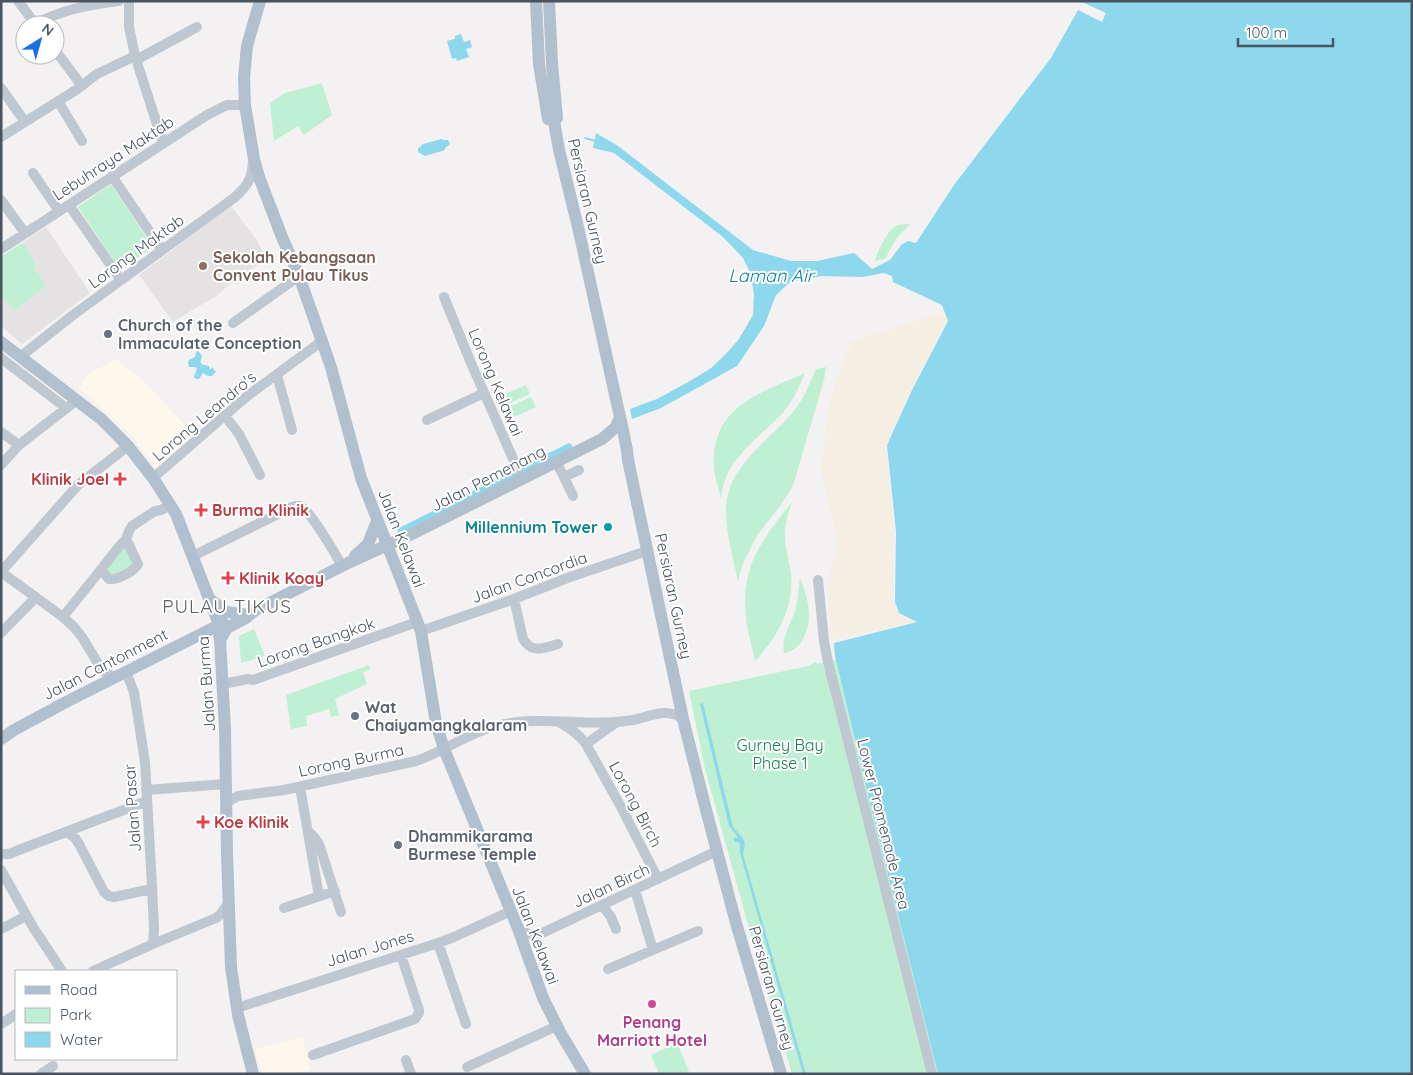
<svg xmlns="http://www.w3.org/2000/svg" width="1413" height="1075" font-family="Quicksand,sans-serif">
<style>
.commercial{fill:#fcf8ec}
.education{fill:#e4e2e3}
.green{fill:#c0f0d3}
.sand{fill:#f4efe2}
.water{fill:#8ed8ed}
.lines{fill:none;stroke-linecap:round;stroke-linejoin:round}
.stream{stroke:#8ed8ed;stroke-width:2}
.canal{stroke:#8ed8ed;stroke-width:7}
.minor{stroke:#bfc8d0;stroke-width:10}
.major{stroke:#b1c0cf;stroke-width:12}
.education-dot{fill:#8d6e63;stroke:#fff;stroke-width:2}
.worship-dot{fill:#6b7280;stroke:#fff;stroke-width:2}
.health-dot{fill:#e0444e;stroke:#fff;stroke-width:2}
.culture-dot{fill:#0f9aa8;stroke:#fff;stroke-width:2}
.hotel-dot{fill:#d1479c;stroke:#fff;stroke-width:2}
.labels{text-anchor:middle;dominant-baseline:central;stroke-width:4;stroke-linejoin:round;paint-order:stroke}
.street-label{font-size:16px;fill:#49545f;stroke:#fff}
.education-label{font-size:16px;font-weight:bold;fill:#785e54;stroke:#fff;text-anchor:start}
.worship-label{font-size:16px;font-weight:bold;fill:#5b616d;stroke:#fff;text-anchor:start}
.health-label{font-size:16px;font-weight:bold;fill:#be3a42;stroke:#fff;text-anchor:start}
.culture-label{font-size:16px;font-weight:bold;fill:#0d838f;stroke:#fff;text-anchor:end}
.park-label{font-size:16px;fill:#17824e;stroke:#fff}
.hotel-label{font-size:16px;font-weight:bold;fill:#b23c85;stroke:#fff}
.water-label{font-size:18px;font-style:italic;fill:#0c7e9e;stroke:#fff}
.quarter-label{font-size:19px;letter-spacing:1px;fill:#5d6166;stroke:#fff}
</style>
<rect width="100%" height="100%" fill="#f3f1f1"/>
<!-- commercial -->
<path class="commercial" d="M116 359 144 382 194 434 155 467 134 438 116 421 79 388 89 374Z
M303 1037 310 1070 296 1074H262L255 1049Z"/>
<!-- education -->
<path class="education" d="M231 206 256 239 267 260 245 272 215 297 194 309 173 322 139 275Z
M46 227 90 293 22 344 1 326V257Z"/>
<!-- green -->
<path class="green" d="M322 83 332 115 304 135 298 126 274 141 270 103 285 93Z
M111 184 153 247 120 270 78 207Z
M910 224 897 238 885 259 875 261C878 251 887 229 898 225 902 224 907 224 910 224Z
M22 243C28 251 36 259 35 269L46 286 15 310 1 297V257Z
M826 367 824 380 793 486 781 505 758 534 743 563 738 581C733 558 726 534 726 509 727 461 778 437 801 401 807 391 811 380 816 369Z
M805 373C799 386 794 400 785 410 766 432 738 450 726 477 723 484 722 492 721 499 719 489 715 479 714 469 710 406 759 394 805 373Z
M526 385 530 394 508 404 503 395Z
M531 397 536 407 514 417 509 407Z
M792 502C789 511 786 520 785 529 784 544 789 559 791 575 794 608 777 638 755 661 752 646 747 631 746 616 740 567 763 538 792 502Z
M125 546 134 564 111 577 105 567Z
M800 578C808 598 814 619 803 639 799 646 792 652 784 653 781 637 790 626 795 611 798 600 798 589 800 578Z
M254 629 265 656 241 663 239 636Z
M836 660 872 812 938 1074H792L750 932 705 769 689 691 808 666 816 662 817 664Z
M369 665 371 669 363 672 367 684 335 699 339 715 331 717 329 709 306 716 307 726 291 729 286 695Z
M677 1043 689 1071 683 1074H659L651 1055Z"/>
<!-- sand -->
<path class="sand" d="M941 313 947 320 910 390 886 446 894 531V602L899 613 915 622 831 640 828 584 838 543 821 469 827 420 836 380 852 342Z"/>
<!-- water -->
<path class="water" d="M1083 1H1412V1074H938L872 812 835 656 834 643 917 622 899 613 895 602 896 532 887 445 912 390 948 321 942 305 893 282 892 276 884 273 863 277 822 276 790 282 776 295 764 326 737 366 661 408 632 419 630 409 657 399 690 381 711 368 725 355 739 339 753 315 754 294 750 272 743 258 723 237 614 153 593 148 596 133 618 146 753 250 791 261H817L854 253 872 269 890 260 902 244 908 241 916 243 954 185 1051 58 1078 10 1102 22 1106 13 1082 2Z
M461 34 464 42 470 40 472 47 466 49 469 57 457 61 456 58 452 59 447 41 455 39V36Z
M442 139 443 140H448L450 144 445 148V150L425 156 418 152V148L422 146 421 145C429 142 435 141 442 139Z
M197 349 202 356C199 365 201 364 209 366L210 370 212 367 216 372 212 376H208L203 373 199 379H196L194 377 197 369 195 367H189L188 363 189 360 195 357Z
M703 703 733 827C742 838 748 838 743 854L806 1074H803L740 853V844L738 842H735L733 838H737V836L729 826 700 704Z"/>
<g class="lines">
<!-- stream -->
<path class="stream" d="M585 138 595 141"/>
<!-- canal -->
<path class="canal" d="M401 531 569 447"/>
<!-- minor -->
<path class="minor" d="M18 1 36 25
M129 1V27L135 56 163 143
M35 24C64 9 88 5 119 1
M55 50 82 86
M136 60 197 27
M1 88 25 122
M58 101 82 141
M1 137 76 90 97 74 135 56
M33 173 59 211
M112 176 162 250
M1 200 25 233
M69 205 121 280
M1 249 207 115 227 105H245
M444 297 471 363 522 479
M233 323 299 276
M20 357 73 315 234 198C247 186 252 180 253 162
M1 358 66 408
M277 375 292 430
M225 416 239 434 260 475
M427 420 484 393
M1 432 19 445
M556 462 564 477 579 470
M1 465 19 445 77 400
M564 477 573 496
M153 478 246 397 322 341
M125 542 129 531 132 526 155 511 161 510 171 505
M193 556 292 507C295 506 297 505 300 506 310 510 336 555 342 566
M101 570 109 579C118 580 133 572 138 564L128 543 125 542
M1 572 78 485 128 446
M1 572 63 617 74 627 82 637 102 670 106 673 115 677
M818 580 824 641 828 662 932 1074
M514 599 523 639C532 654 544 648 558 644
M63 617 122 543 125 542
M421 631 514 599 570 577 647 551
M1 633 36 597
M126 672 134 692 145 762 152 886 154 929 153 944
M223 684 248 679 253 680 417 622
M559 722C570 728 579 734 586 744L620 805 658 879
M586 744 617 722
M300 787 319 896
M146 790 226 784
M226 803 238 796 284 790 416 761C443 752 468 733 496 726 541 714 588 728 633 720 652 716 667 707 683 719
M308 831 314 837 319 844 341 912
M67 832 75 838 79 844 104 892 109 896 114 897 152 889
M1 854H9L29 846 147 801
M1 870 33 927 62 971
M635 890 653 950
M602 905 611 917 616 929
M284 908 335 891
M517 926 528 934 538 935 717 851
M1 929 26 916
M438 943 466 1024
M608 969 698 931
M93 971 153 944 216 918 221 914 229 902
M237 1008 438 943 454 937 511 911
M1 1024 16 1014
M313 1055 415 1019 419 1013V1010L401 955
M406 1060 411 1074
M467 1067 557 1026
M41 1074 53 1066"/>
<!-- major -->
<path class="major" d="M260 1 247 46 244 78 245 105 254 159 259 177 282 237 299 276 331 367 361 478 421 631 436 723 444 749 517 926 543 998 560 1032 585 1074
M536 1 539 64 548 119 554 121
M549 1 552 63 557 118 554 121 559 150 578 227 620 417 621 421 627 450 628 460 683 719 705 806 736 923 781 1074
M1 342 101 419 128 446 153 478 176 514 217 619 220 640 225 729 227 853 231 967 238 1015 253 1074
M355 556 368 544 377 521
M211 600 226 612 243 614
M220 640 227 628 246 618 254 611 348 563 416 532 602 439 616 427 620 417
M1 739 14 730 68 701 223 623"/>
</g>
<!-- markers -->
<circle class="education-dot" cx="203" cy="266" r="5"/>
<g class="worship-dot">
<circle cx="108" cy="334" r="5"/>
<circle cx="355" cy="716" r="5"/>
<circle cx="398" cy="845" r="5"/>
</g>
<g class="health-dot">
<path d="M117.5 471.5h5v5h5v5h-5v5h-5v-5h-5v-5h5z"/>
<path d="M198.5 502.5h5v5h5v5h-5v5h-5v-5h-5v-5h5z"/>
<path d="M225.5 570.5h5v5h5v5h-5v5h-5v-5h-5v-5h5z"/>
<path d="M200.5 814.5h5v5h5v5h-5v5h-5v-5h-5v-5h5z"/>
</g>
<circle class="culture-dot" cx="608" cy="527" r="5"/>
<circle class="hotel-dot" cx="652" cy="1004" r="5"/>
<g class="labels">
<!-- street labels -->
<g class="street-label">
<text transform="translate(113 158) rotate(-33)">Lebuhraya Maktab</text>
<text transform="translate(588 201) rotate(77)">Persiaran Gurney</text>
<text transform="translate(136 251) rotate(-36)">Lorong Maktab</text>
<text transform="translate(496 382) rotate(67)">Lorong Kelawai</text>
<text transform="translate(204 416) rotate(-40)">Lorong Leandro's</text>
<text transform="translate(488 478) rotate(-27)">Jalan Pemenang</text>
<text transform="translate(402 538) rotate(69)">Jalan Kelawai</text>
<text transform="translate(529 577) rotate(-20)">Jalan Concordia</text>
<text transform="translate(674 596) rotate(78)">Persiaran Gurney</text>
<text transform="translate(316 642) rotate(-19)">Lorong Bangkok</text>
<text transform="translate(105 664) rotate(-27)">Jalan Cantonment</text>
<text transform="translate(206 684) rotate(-94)">Jalan Burma</text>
<text transform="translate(351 760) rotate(-12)">Lorong Burma</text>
<text transform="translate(636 804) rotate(62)">Lorong Birch</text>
<text transform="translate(132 808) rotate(-94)">Jalan Pasar</text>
<text transform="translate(884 824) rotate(76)">Lower Promenade Area</text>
<text transform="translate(611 885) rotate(-25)">Jalan Birch</text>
<text transform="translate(536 935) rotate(69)">Jalan Kelawai</text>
<text transform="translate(370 948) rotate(-17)">Jalan Jones</text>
<text transform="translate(772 988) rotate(74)">Persiaran Gurney</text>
</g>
<!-- education labels -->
<g class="education-label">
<text x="213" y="257">Sekolah Kebangsaan<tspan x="213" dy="18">Convent Pulau Tikus</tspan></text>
</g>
<!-- worship labels -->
<g class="worship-label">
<text x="118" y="325">Church of the<tspan x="118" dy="18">Immaculate Conception</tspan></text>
<text x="365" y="707">Wat<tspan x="365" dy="18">Chaiyamangkalaram</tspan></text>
<text x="408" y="836">Dhammikarama<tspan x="408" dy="18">Burmese Temple</tspan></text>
</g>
<!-- health labels -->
<g class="health-label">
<text x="109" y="479" text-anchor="end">Klinik Joel</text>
<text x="212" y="510">Burma Klinik</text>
<text x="239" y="578">Klinik Koay</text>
<text x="214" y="822">Koe Klinik</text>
</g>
<!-- culture labels -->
<g class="culture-label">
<text x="598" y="527">Millennium Tower</text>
</g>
<!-- park labels -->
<g class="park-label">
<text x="780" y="745">Gurney Bay<tspan x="780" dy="18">Phase 1</tspan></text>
</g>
<!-- hotel labels -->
<g class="hotel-label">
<text x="652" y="1022">Penang<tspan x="652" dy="18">Marriott Hotel</tspan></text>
</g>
<!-- water labels -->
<g class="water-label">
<text x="771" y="275">Laman Air</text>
</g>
<!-- quarter labels -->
<g class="quarter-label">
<text x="227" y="606">PULAU TIKUS</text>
</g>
</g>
<!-- border -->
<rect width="1413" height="1075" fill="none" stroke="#49545f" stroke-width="5"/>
<!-- legend -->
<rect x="15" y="970" width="162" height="90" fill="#ffffff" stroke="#b6bbbf"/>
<rect x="25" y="986" width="25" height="8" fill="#b1c0cf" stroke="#b6bbbf"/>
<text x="60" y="995" font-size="15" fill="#49545f">Road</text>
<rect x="25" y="1008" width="25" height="15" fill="#c0f0d3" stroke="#b6bbbf"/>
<text x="60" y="1020" font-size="15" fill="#49545f">Park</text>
<rect x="25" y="1032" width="25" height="15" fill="#8ed8ed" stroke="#b6bbbf"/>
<text x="60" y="1045" font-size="15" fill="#49545f">Water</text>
<!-- north arrow -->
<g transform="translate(40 40) rotate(37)"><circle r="24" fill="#ffffff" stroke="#b6bbbf"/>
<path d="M0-4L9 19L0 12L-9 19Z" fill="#1970e6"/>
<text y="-8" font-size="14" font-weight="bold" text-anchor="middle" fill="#49545f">N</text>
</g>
<!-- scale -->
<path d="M1238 38v8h95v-8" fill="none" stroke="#49545f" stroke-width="2.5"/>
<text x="1246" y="38" font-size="15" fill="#49545f" stroke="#ffffff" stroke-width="4" paint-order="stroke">100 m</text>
</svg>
